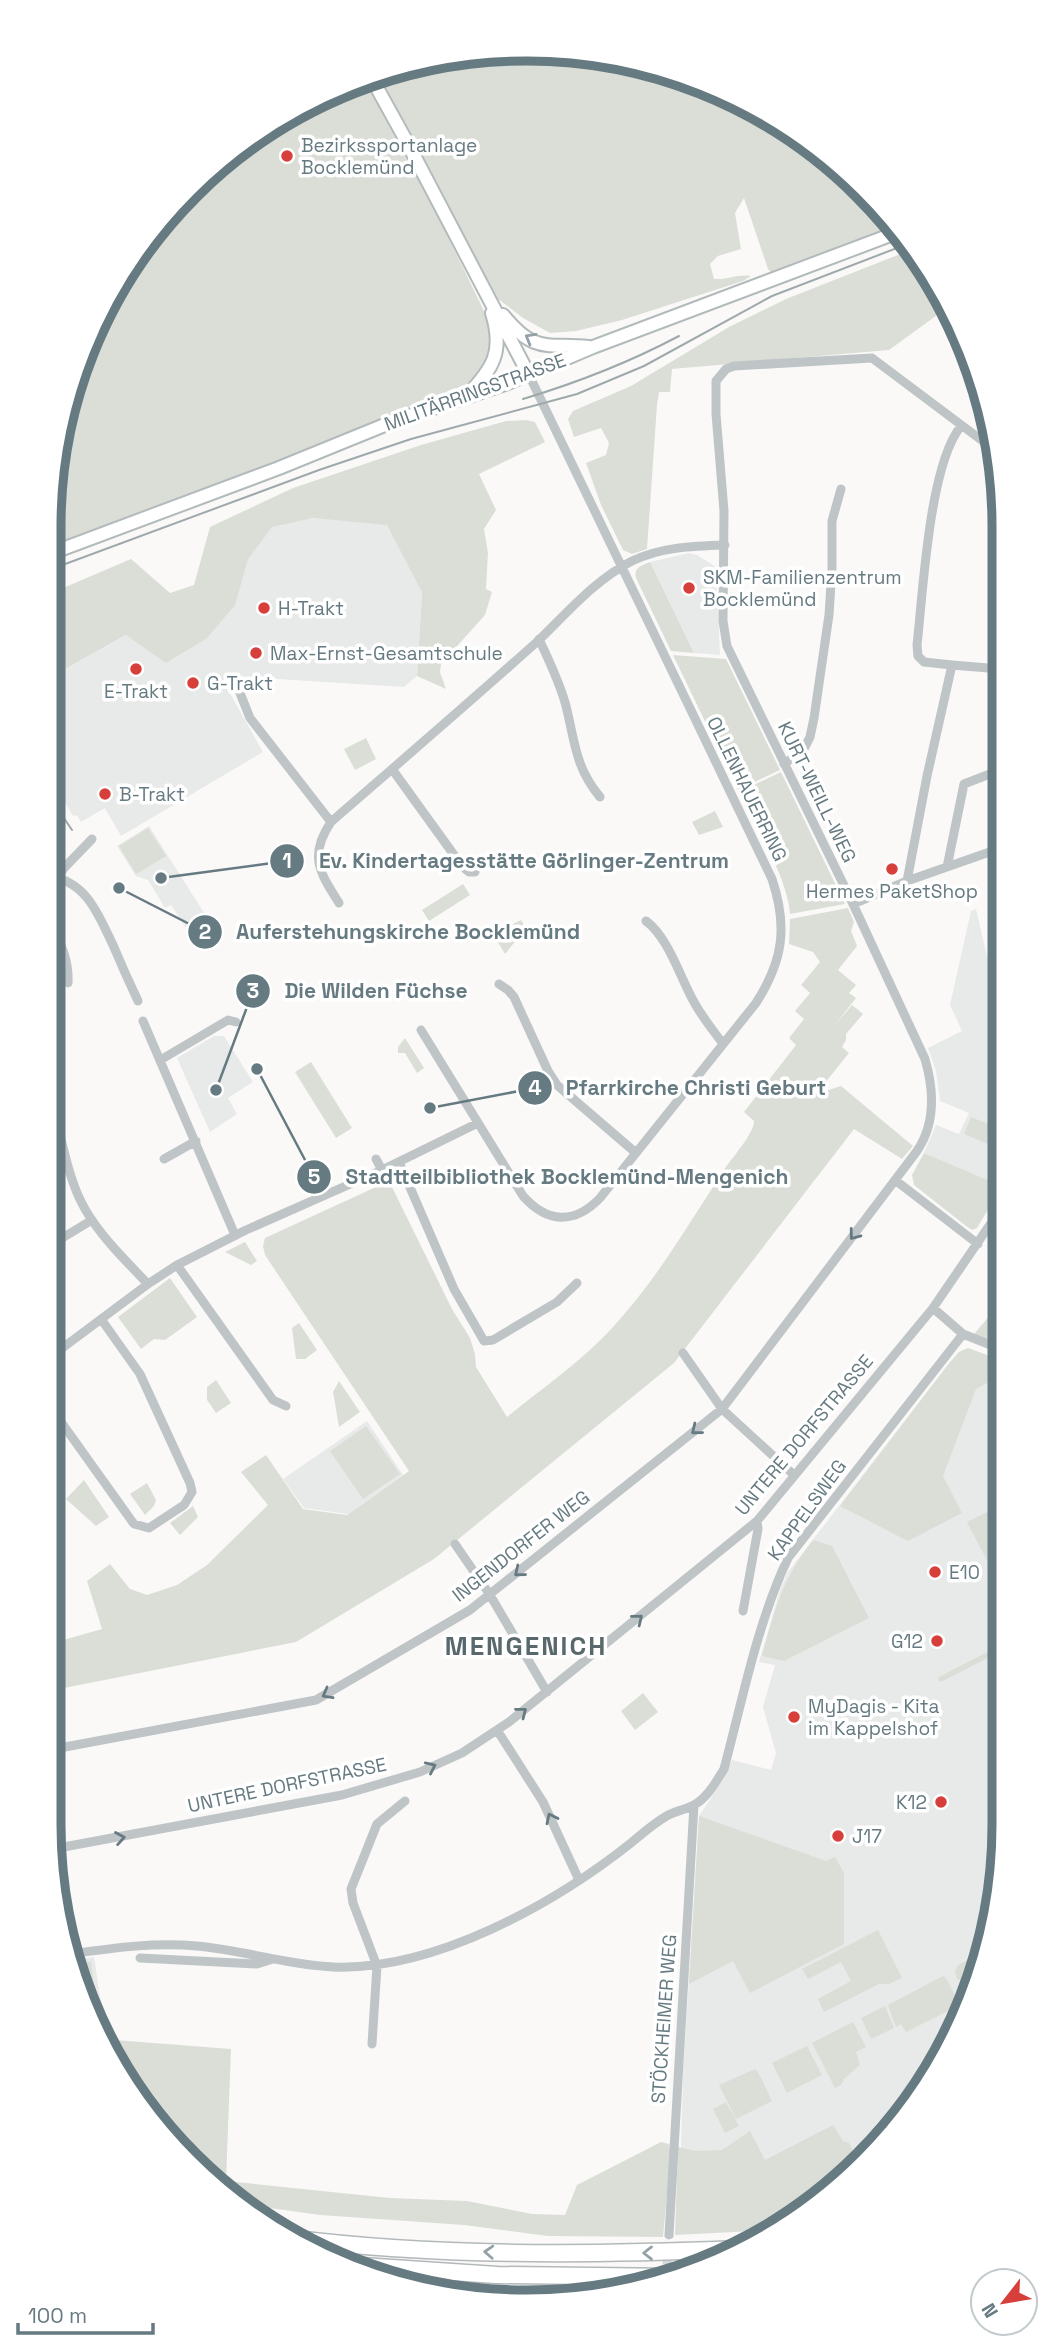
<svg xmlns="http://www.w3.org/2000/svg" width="1053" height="2351" font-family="'Space Grotesk',sans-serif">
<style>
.built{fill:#e8e9e9}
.green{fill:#dbded7}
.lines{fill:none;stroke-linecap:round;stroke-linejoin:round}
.street-tunnel{stroke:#d5d9da;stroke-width:9;stroke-dasharray:9 4.5;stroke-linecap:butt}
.secondary-casing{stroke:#b2babc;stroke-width:16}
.highway-casing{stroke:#b3b9bb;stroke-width:19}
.street{stroke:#bfc5c7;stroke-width:9}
.secondary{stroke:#fff;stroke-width:12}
.highway{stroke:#fff;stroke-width:16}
.tram{stroke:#9fa9ac;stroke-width:2}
.oneway{stroke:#94a2a7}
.oneway2{stroke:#667a81}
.poi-dot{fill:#d73f3b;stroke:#fff;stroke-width:2.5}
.labels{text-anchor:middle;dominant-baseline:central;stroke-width:7;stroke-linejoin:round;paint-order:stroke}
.poi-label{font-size:19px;fill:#667a81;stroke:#fff;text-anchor:start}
.street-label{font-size:19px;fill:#667a81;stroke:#fff}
.district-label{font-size:26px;font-weight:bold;letter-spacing:2px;fill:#59686c;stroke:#fff}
.rim{fill:none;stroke:#667a81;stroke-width:9}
.leader{fill:none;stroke:#667a81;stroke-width:2.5}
.callout-dot{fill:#667a81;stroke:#fff;stroke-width:2.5}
.mark-label{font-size:21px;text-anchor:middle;font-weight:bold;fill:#fff}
.callout-label{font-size:21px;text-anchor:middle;font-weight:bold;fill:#667a81;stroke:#fff;stroke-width:7;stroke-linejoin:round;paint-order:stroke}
</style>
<rect width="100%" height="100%" fill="#faf9f8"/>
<!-- built -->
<path class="built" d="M382 513 423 572 417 676 404 687 231 676 223 681 263 752 121 836 105 808 81 822 77 815 73 816 49 775V678L226 580 218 526Z
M689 553 697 555 716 567 720 655 694 653 650 562Z
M149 826 206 916 186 928 171 905 165 908 148 880 136 876 117 846Z
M976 909 993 982 1001 981 1002 1186 924 1153 936 1125 959 1134 969 1113 940 1101 936 1071 928 1048 962 1031 950 1005 971 911Z
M214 1036H224L253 1082 228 1098 237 1114 210 1132 177 1058Z
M968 1348 1003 1361 1004 1824 979 1978 940 2063 886 2139 818 2194 790 2197 680 2182 683 2075 699 1816 723 1780 732 1760 771 1770 776 1753 763 1707 775 1665 759 1662 780 1590 788 1572 947 1366 959 1352Z
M367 1421 403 1475 348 1514 304 1508 283 1479Z
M94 1957 103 2017H92L74 1978 71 1960Z"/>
<!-- green -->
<path class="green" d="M496 50 589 53 680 74 792 130 897 228 773 275 768 269 744 198 735 213 741 249 718 256 710 264 714 279C728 280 737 274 751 276L743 281 622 320 576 331 550 333 523 318 498 299 378 75 403 65Z
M366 79 409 157 487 317C502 379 467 387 419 406L49 548V526L74 373 113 287 168 211 236 147 316 98Z
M913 249 947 308 889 350 672 369 670 392H659L657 405 647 549 632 554 623 550 601 505 586 463 606 455 609 443 601 428 574 437 568 419 573 411 631 386 729 327 786 299Z
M526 420 535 422 545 442 479 474 496 510 484 529 488 553 486 589 492 592 485 615 441 664 440 672 446 689 417 676 422 592 387 525 313 518 272 527 248 559 235 605 207 638 166 663 126 635 49 678V594L131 559 170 593 194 585 210 527 293 488 421 445 506 421Z
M650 562 694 653 671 651 636 578C633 568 642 565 650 562Z
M673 655 726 659 780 770 738 790Z
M366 738 376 759 355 770 344 749Z
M781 772 845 904 790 914C788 879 755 825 739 792Z
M715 811 723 827 699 835 692 822Z
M148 828 166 856 136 874 119 846Z
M463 884 470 895 429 921 422 910Z
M848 908 854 922 851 931 857 946 838 970 856 985 849 993 856 998 835 1025 852 1005 863 1014 846 1034V1040L842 1047 849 1053 816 1094 841 1086 913 1146 902 1159 854 1129 674 1363 434 1559 296 1642 49 1691V1644L102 1629 87 1581 110 1564 130 1589 147 1595 177 1585 207 1565 268 1505 241 1472 266 1455 303 1509 347 1515 409 1471 265 1255 263 1246 265 1238 389 1181 452 1309 470 1338 475 1354 476 1367 507 1417C545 1386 588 1357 620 1319 660 1274 691 1220 724 1170 731 1159 755 1132 754 1121L744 1112 796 1045 789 1038 804 1019 795 1011 810 993 801 985 820 962 813 952 789 944 790 919Z
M521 920 526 928 505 954 493 934Z
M405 1038 424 1068 417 1073 405 1053H398V1047Z
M311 1062 352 1128 336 1138 295 1072Z
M971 1117 1002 1130V1150L964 1134Z
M924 1153 1002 1186 977 1228 972 1230 966 1226 914 1185 912 1175Z
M245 1242 257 1261 251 1265 225 1252Z
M170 1278 197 1317 165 1340 154 1339 141 1349 118 1317Z
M1002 1301V1311L995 1329 1002 1332 1003 1347 974 1334Z
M299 1323 317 1350 305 1359H296L292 1328Z
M968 1348 1003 1361V1395L994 1379 976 1389 943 1476 962 1513 908 1541 840 1506 947 1366 959 1352Z
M216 1380 231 1403 216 1413 207 1400V1387Z
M339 1381 360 1412 339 1427 333 1392Z
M366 1426 400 1474 363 1499 330 1451Z
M84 1480 109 1517 96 1526 66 1499Z
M147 1483 156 1500 154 1506 145 1515 130 1494Z
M1003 1504V1586L1001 1587 967 1522Z
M193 1506 198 1517 180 1535 170 1523Z
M813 1540 832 1546 869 1618 784 1661 762 1656C776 1607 781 1581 813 1540Z
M1003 1644V1650L941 1682 938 1680 939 1677Z
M643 1693 658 1712 635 1730 621 1711Z
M699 1816 826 1861 835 1857 844 1873V1944L750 1993 733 1961 689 1984Z
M878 1930 902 1978 889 1984H879L824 2012 818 1999 851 1981 841 1962 808 1979 802 1969Z
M983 1952 979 1975 965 1982 957 1979 955 1972 958 1965Z
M91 1962 94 1987 78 1986 72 1963Z
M943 1976 946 1978 960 2005 906 2032 901 2024 896 2027 888 2005Z
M885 2006 894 2028 871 2039 861 2018Z
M853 2022 866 2047 856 2052 860 2065 844 2079 841 2085 835 2088 812 2043Z
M102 2039 231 2049 226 2181 390 2198 467 2201 532 2214 565 2215 577 2185 661 2142 669 2144 671 2152 663 2237 548 2236 464 2225 320 2215 248 2205 167 2139 113 2063Z
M807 2046 822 2075 787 2093 772 2063Z
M755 2069 758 2072 772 2101 736 2119 719 2085Z
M726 2102 739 2126 725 2133 713 2109Z
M833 2125 843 2141 849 2143 859 2161 775 2230 675 2235 678 2147 695 2151 722 2150 750 2131 765 2160Z
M405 2282 624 2290 589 2298 434 2293Z"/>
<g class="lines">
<!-- street-tunnel -->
<path class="street-tunnel" d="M666 2278 669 2235"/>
<defs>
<path id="secondary" d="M371 77 408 144 529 375
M503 315C535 354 545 343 589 347
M467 396C493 368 504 352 492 313
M49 554 279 468 392 422 508 383 593 347 901 231"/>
<path id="highway" d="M288 2238C438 2257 590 2255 741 2249
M362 2266 497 2275 680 2277"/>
</defs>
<!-- secondary casing -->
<use href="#secondary" class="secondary-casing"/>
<!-- highway casing -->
<use href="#highway" class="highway-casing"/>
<!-- street -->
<path class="street" d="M539 639C549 661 560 683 566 706 575 742 575 767 600 797
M952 665 1000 669
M240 693 250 718 331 822
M784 764 804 749 810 737 814 718 829 615 832 568V521L841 489
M392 769 462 866 469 872H475
M947 867 964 784 995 772 1001 768
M49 876C87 882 98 914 113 945 121 964 129 982 138 1001
M58 878 64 868 92 839
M907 881 927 776 952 665 924 662 918 656 917 645C923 593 929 465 961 426
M339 903C320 873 308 856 331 822 400 762 470 702 539 640 568 612 595 580 632 561 662 547 692 546 725 545
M853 904 907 881 1001 848
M646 921C668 937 680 977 694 1002 702 1017 713 1030 723 1044
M49 927C63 942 69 964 68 983
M499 984 508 990 514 997 548 1071 557 1085 636 1153
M143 1021 235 1235
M421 1030 523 1196C547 1223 574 1225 600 1198L756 1003C783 961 788 927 772 879 691 711 611 542 529 375
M162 1059 228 1020 236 1022
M55 1109V1117C64 1147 69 1182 85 1209 101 1237 126 1261 148 1284
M164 1159 196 1141
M376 1159 382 1170
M399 1162 454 1289 484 1341 493 1340 557 1302 577 1283
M895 1180 978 1244
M49 1246 92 1220
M177 1265 273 1400 286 1406
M933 1308 963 1334 1003 1350
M683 1353 722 1409 794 1475
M49 1358 148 1284 177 1265 246 1230 382 1170 478 1123
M49 1405 134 1524 149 1528 184 1505 192 1492 190 1483 140 1374 101 1319
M455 1544 490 1595 547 1692
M743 1611 758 1529 757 1521
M497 1730 543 1802 579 1880
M49 1750 316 1700 470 1610 722 1409 917 1151C936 1123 934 1090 925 1059L853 904 727 646 723 621 724 511 716 414V381L726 369 734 366 872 358 996 451
M53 1849 342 1795 420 1772 462 1753 509 1722 757 1521 933 1308 1002 1207
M70 1954C113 1948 154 1942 197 1946 243 1950 287 1965 333 1967 434 1971 554 1904 631 1843 642 1834 653 1824 665 1817 674 1811 685 1810 694 1805 708 1797 716 1782 724 1769 743 1698 757 1624 788 1558L963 1334
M140 1958 257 1964 273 1959
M372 2044 377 1966 353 1903 351 1889 377 1824 405 1801
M669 2235 694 1805"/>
<!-- secondary -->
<use href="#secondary" class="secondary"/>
<!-- highway -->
<use href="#highway" class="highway"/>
<!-- tram -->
<path class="tram" d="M523 399C576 383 630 362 679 336
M49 570 319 470 411 439 577 394 644 366 772 296 910 243
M49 796 72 830"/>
</g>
<!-- one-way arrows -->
<defs><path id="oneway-chevron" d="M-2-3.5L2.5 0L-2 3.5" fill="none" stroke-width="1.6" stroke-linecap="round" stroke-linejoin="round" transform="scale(1.75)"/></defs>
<g class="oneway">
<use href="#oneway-chevron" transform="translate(530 338) rotate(-150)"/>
<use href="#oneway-chevron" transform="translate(489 2252) rotate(-177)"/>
<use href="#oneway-chevron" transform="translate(648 2253) rotate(180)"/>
</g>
<g class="oneway2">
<use href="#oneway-chevron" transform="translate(854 1235) rotate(127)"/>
<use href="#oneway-chevron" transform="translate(696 1430) rotate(141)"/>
<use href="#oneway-chevron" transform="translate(519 1572) rotate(141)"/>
<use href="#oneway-chevron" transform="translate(638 1619) rotate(-39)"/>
<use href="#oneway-chevron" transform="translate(327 1694) rotate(151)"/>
<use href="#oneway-chevron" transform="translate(522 1712) rotate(-38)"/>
<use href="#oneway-chevron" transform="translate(431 1767) rotate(-25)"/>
<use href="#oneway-chevron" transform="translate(551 1818) rotate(-116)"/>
<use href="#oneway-chevron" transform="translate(120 1838) rotate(-10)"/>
</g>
<!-- markers -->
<g class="poi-dot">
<circle cx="287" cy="156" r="7"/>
<circle cx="689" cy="588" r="7"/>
<circle cx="264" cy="608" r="7"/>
<circle cx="256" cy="653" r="7"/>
<circle cx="136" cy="669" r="7"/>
<circle cx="193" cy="683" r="7"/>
<circle cx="105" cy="794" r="7"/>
<circle cx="892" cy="869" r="7"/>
<circle cx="935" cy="1572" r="7"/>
<circle cx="937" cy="1641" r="7"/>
<circle cx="794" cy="1717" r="7"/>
<circle cx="941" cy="1802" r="7"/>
<circle cx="838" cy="1836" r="7"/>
</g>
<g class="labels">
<!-- poi labels -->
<g class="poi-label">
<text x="301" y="145">Bezirkssportanlage<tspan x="301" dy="22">Bocklemünd</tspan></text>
<text x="703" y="577">SKM-Familienzentrum<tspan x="703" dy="22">Bocklemünd</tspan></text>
<text x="278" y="608">H-Trakt</text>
<text x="270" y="653">Max-Ernst-Gesamtschule</text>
<text x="207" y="683">G-Trakt</text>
<text x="136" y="691" text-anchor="middle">E-Trakt</text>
<text x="119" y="794">B-Trakt</text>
<text x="892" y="891" text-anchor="middle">Hermes PaketShop</text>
<text x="949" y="1572">E10</text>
<text x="923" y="1641" text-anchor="end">G12</text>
<text x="808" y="1706">MyDagis - Kita<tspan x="808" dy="22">im Kappelshof</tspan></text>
<text x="927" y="1802" text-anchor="end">K12</text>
<text x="852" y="1836">J17</text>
</g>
<!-- street labels -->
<g class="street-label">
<text transform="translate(475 392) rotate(-20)">MILITÄRRINGSTRASSE</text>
<text transform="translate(747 789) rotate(64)">OLLENHAUERRING</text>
<text transform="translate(817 792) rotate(64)">KURT-WEILL-WEG</text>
<text transform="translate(804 1435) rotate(-50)">UNTERE DORFSTRASSE</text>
<text transform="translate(807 1510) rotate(-54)">KAPPELSWEG</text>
<text transform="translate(521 1546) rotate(-38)">INGENDORFER WEG</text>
<text transform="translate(287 1785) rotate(-12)">UNTERE DORFSTRASSE</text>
<text transform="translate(664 2019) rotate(-86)">STÖCKHEIMER WEG</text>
</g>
<!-- district labels -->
<g class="district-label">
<text x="526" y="1646">MENGENICH</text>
</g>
</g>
<!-- crop -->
<path d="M0 0H1053V2351H0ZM526 61H527A465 465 0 0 1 992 526V1825A465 465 0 0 1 527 2290H526A465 465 0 0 1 61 1825V526A465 465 0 0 1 526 61Z" fill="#fff" fill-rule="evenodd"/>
<path class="rim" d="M526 61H527A465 465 0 0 1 992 526V1825A465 465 0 0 1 527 2290H526A465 465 0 0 1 61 1825V526A465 465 0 0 1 526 61Z"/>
<!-- callouts -->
<path class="leader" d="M161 878L287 861M119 888L205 932M216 1090L253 991M430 1108L535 1088M257 1069L314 1177"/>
<g class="callout-dot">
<circle cx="161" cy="878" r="7"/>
<circle cx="119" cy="888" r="7"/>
<circle cx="216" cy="1090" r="7"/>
<circle cx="430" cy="1108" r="7"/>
<circle cx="257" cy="1069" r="7"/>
<circle cx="287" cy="861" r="18"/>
<circle cx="205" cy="932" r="18"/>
<circle cx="253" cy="991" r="18"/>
<circle cx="535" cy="1088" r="18"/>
<circle cx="314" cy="1177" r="18"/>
</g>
<g class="mark-label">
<text x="287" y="868">1</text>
<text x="205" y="939">2</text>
<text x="253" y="998">3</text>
<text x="535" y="1095">4</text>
<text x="314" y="1184">5</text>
</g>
<g class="callout-label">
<text x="524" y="868">Ev. Kindertagesstätte Görlinger-Zentrum</text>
<text x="408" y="939">Auferstehungskirche Bocklemünd</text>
<text x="376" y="998">Die Wilden Füchse</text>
<text x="696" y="1095">Pfarrkirche Christi Geburt</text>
<text x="567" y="1184">Stadtteilbibliothek Bocklemünd-Mengenich</text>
</g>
<!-- north arrow -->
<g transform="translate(1004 2302) rotate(239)"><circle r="33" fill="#ffffff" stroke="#c2cacd" stroke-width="2"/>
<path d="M0-5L12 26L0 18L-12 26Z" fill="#d73f3b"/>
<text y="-10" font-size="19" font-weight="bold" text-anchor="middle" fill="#667a81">N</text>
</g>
<!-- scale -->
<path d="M18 2323v10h135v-10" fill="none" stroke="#667a81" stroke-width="3.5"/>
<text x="28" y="2323" font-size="21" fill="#667a81" stroke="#ffffff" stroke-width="5" paint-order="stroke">100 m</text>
</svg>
